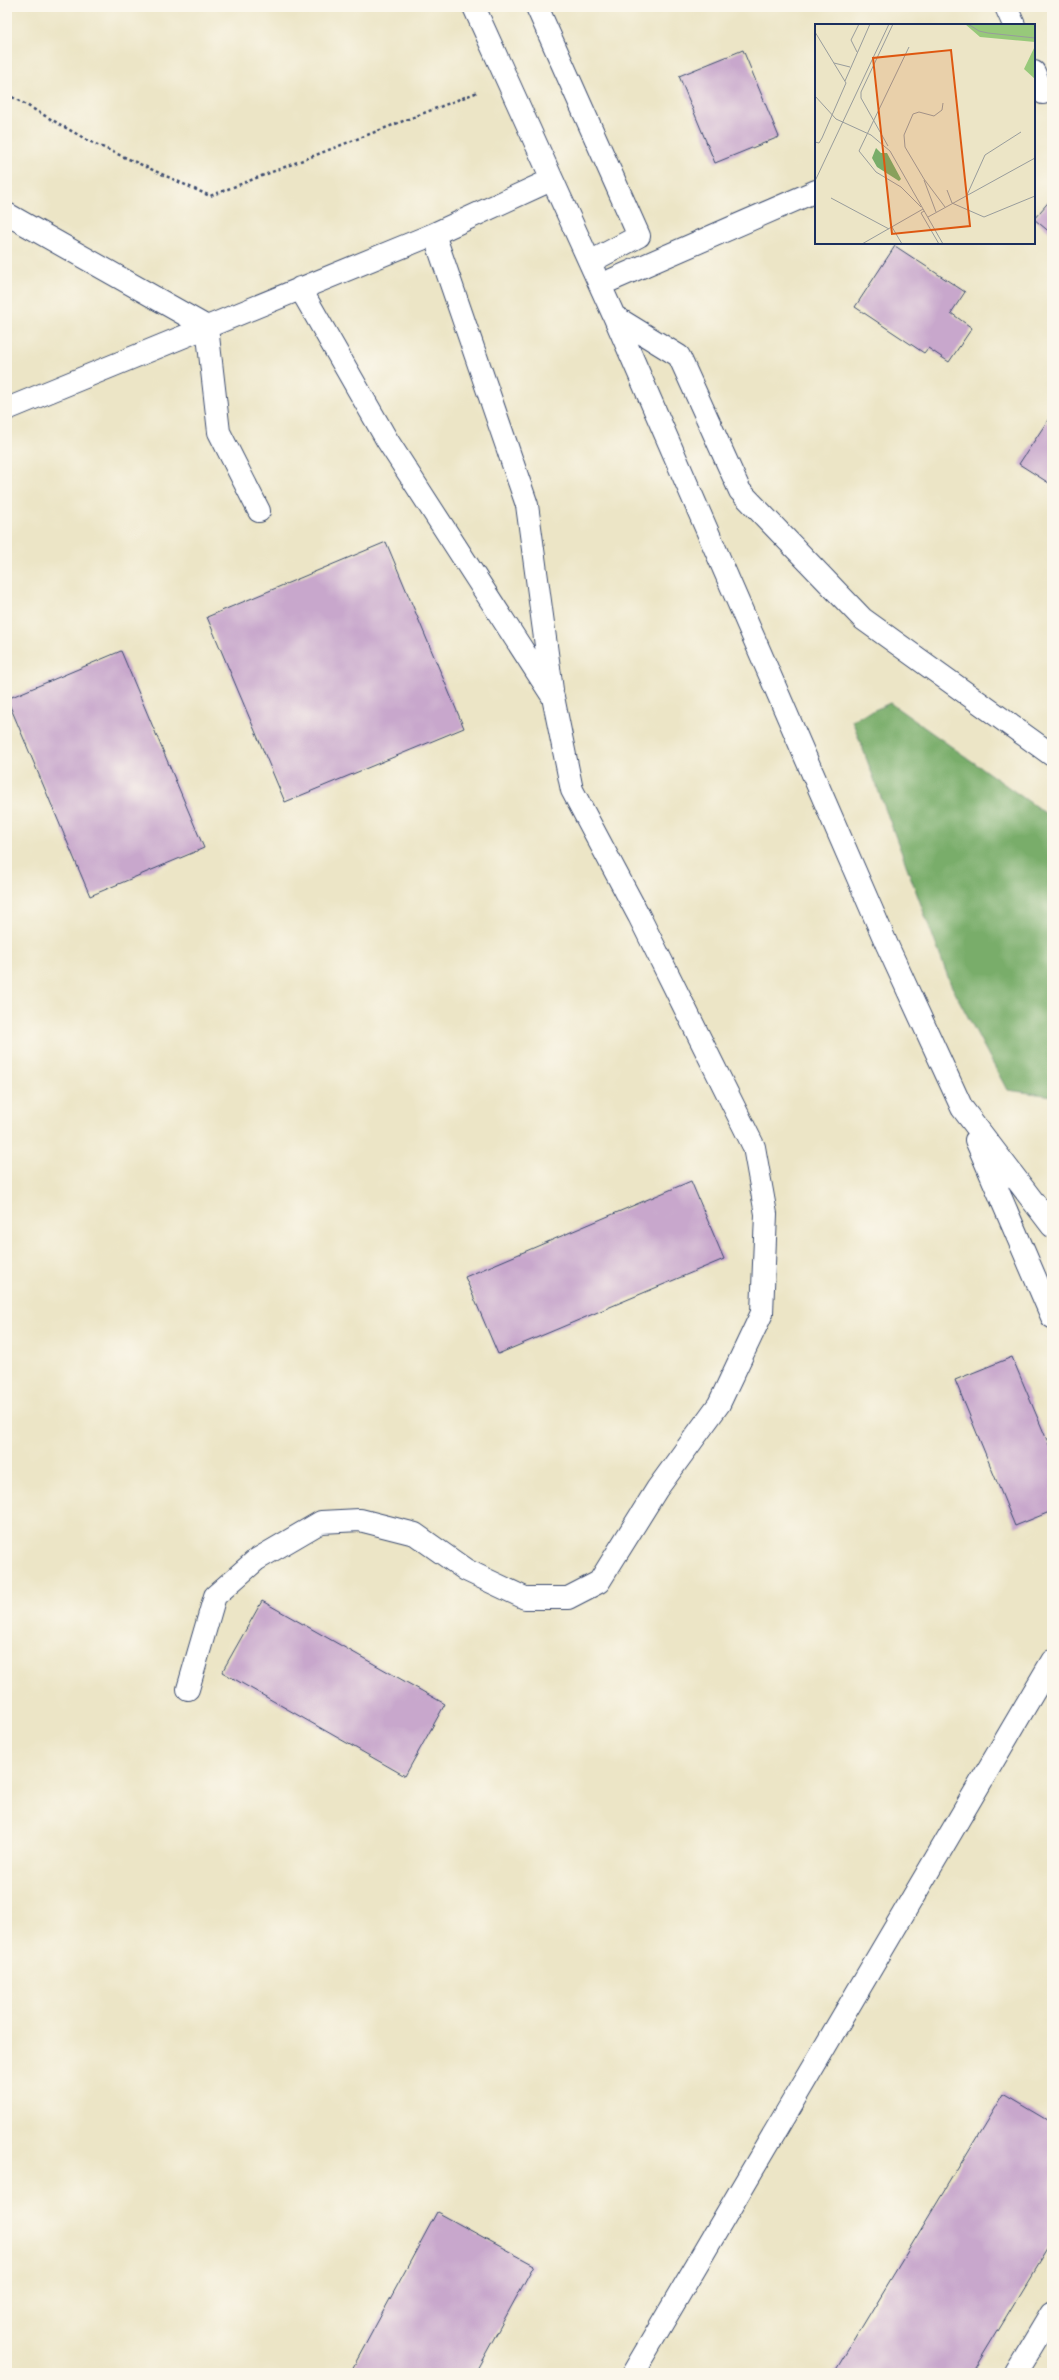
<svg xmlns="http://www.w3.org/2000/svg" width="1059" height="2380" font-family="'Old Standard TT',serif">
<style>
.forest{fill:#79ad6a;stroke:#4a6e64}
.building{fill:#c8a7cc}
.lines{fill:none;stroke-linecap:round;stroke-linejoin:round}
.minor-casing{stroke:#3a4a6e;stroke-width:24}
.path{stroke:#3a4a6e;stroke-width:2.5;stroke-dasharray:3 3;stroke-linecap:butt}
.minor{stroke:#fff;stroke-width:22}
.inset-road{fill:none;stroke:#989c9c;stroke-width:1}
.view{fill:#de5710;fill-opacity:0.15;stroke:#de5710;stroke-width:2}
.inset-edge{fill:none;stroke:#1b2f5e;stroke-width:2}
</style>
<rect width="100%" height="100%" fill="#fbf7ec"/>
<filter id="ink" filterUnits="userSpaceOnUse"><feTurbulence type="fractalNoise" baseFrequency=".025" numOctaves="2"/><feDisplacementMap in="SourceGraphic" scale="8" xChannelSelector="R" yChannelSelector="G"/><feConvolveMatrix kernelMatrix="1 2 1 2 8 2 1 2 1" color-interpolation-filters="sRGB"/></filter>
<filter id="wash" filterUnits="userSpaceOnUse"><feTurbulence type="fractalNoise" baseFrequency=".012" numOctaves="4" result="noise"/><feDisplacementMap in="SourceGraphic" scale="16" xChannelSelector="R" yChannelSelector="G"/><feGaussianBlur stdDeviation="0.9" result="paint"/><feColorMatrix in="noise" values="0 0 0 0 0 0 0 0 0 0 0 0 0 0 0 0 0 1.4 0 .05"/><feComposite in="paint" operator="in"/></filter>
<g filter="url(#wash)">
<rect width="100%" height="100%" fill="#ece5c6"/>
<!-- forest -->
<path class="forest" d="M890 703 1052 818V1096L1007 1090 951 985 852 720Z"/>
<g id="blocks">
<!-- building -->
<path class="building" d="M743 50 779 137 715 163 679 76Z
M1052 198V234L1034 219Z
M895 246 965 292 951 313 972 328 949 362 928 348 924 353 855 307Z
M1048 420 1052 423V485L1019 464Z
M386 542 464 728 285 802 207 617Z
M121 651 204 848 90 896 7 699Z
M691 1181 724 1259 498 1354 465 1277Z
M1012 1357 1052 1452V1511L1015 1526 955 1380Z
M262 1601 445 1704 405 1776 222 1672Z
M1003 2094 1052 2123V2241L972 2373H834Z
M437 2212 534 2265 475 2373H350Z"/>
</g>
</g>
<g filter="url(#ink)">
<use href="#blocks" fill-opacity="0" stroke="#3a4a6e" stroke-width="1"/>
<g class="lines">
<defs>
<path id="minor" d="M474 7 614 316 887 945 962 1108 1052 1226
M537 7 639 236 590 262
M1006 7 1014 25
M1034 72 1043 93
M7 214 207 327 219 432 259 511
M434 234 527 505 552 690
M600 285 816 191
M614 316 679 356 740 491 863 619 1052 755
M7 409 434 234 551 180
M976 1140 1052 1317
M188 1689 215 1596 256 1560 321 1522 360 1520 415 1534 466 1570 525 1598H568L599 1582 657 1489 719 1404 762 1313 766 1214 754 1147 639 916 572 790 553 697 387 440 300 288
M633 2373 1052 1661
M1016 2373 1052 2313"/>
</defs>
<!-- minor casing -->
<use href="#minor" class="minor-casing"/>
<!-- path -->
<path class="path" d="M7 94 89 141 210 196 478 92"/>
<!-- minor -->
<use href="#minor" class="minor"/>
</g>
</g>
<!-- overview -->
<g transform="translate(815 24)">
<rect width="220" height="220" fill="#ece5c6"/>
<path d="M150 0H220V18L165 13ZM220 22V55L209 45Z" fill="#97c97a"/>
<path d="M61 124 66 129H72L86 155 84 157 62 143 57 134Z" fill="#79ad6a"/>
<path class="inset-road" d="M153 0 164 7 173 9 220 14M0 8 31 59 7 114 4 119 0 118M94 23 44 127 61 148 86 163 106 183M42 28 36 16 44 0M19 39 35 43M30 57 55 0M0 72 21 95 56 111 75 127 128 220M128 79 127 86 119 92 104 88 98 90 89 111 90 123 109 155 130 183M73 122 46 74V68L78 0M109 156 121 188M0 157 74 0M132 166 137 179 169 193 220 172M152 171 170 131 206 108M16 174 74 205M109 187 106 189 124 220M113 193 220 134M77 203 87 220M47 220 108 185"/>
<path class="view" d="M136 26 155 202 77 210 58 34Z"/>
<rect width="220" height="220" class="inset-edge"/>
</g>
<!-- margin -->
<rect width="1059" height="2380" fill="none" stroke="#fbf7ec" stroke-width="24"/>
</svg>
